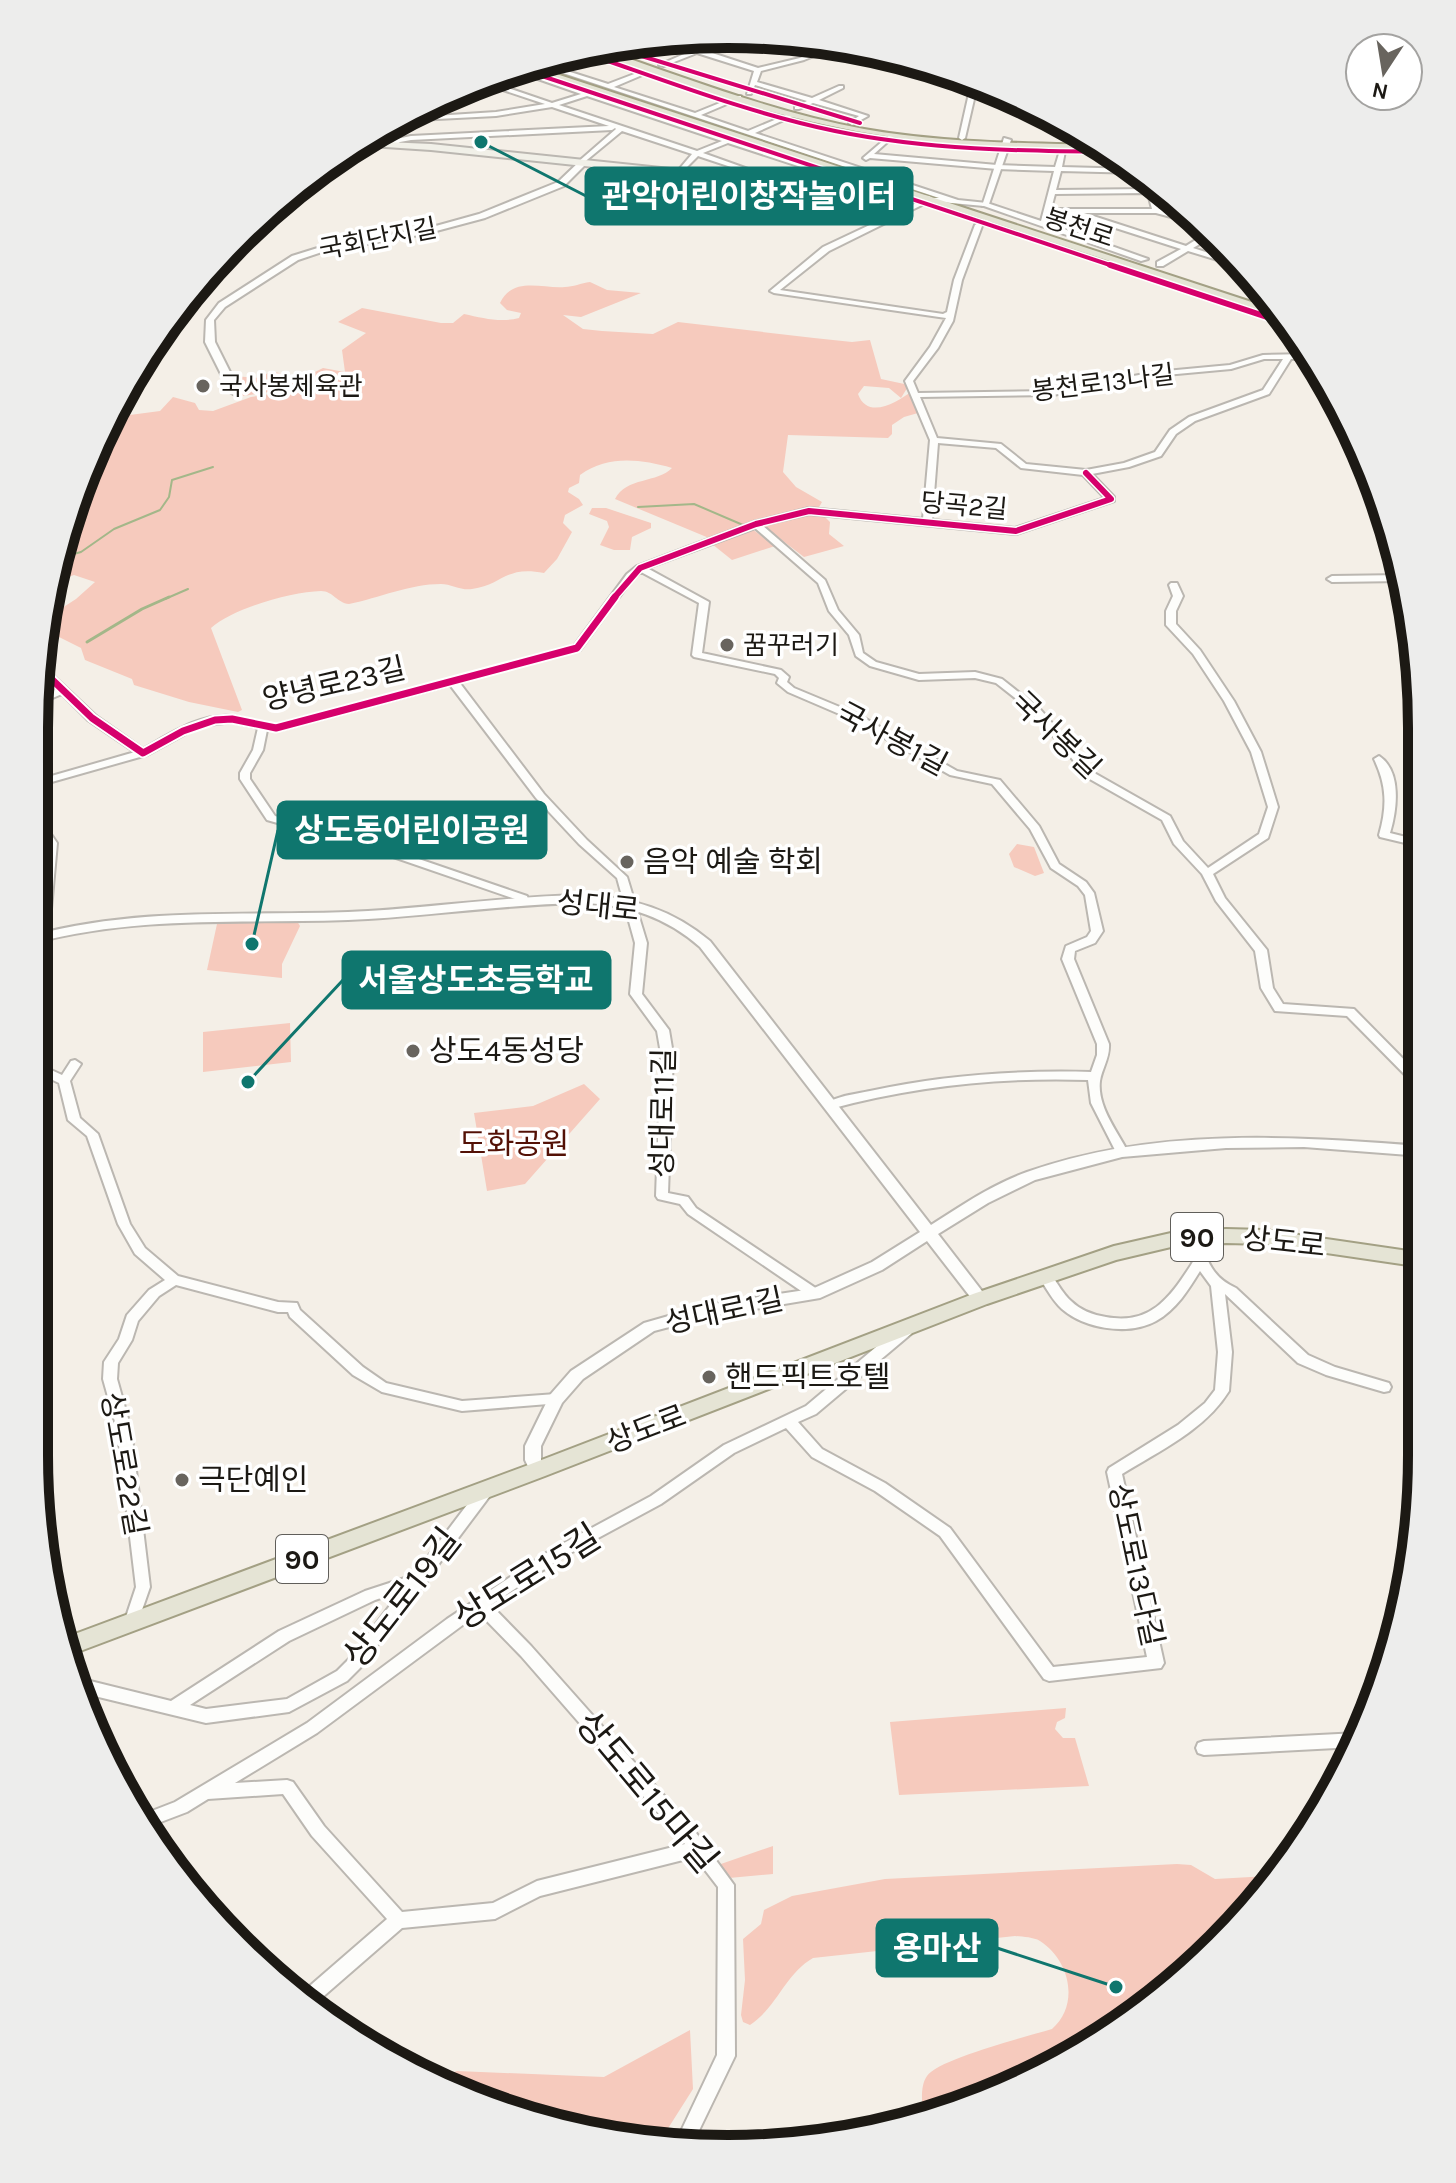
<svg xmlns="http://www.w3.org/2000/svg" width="1456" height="2183" font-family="Karla,'Noto Sans KR',sans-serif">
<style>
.green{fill:#f6cabd}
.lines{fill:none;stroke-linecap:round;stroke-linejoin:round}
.stream-far1{stroke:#a3b789;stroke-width:2}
.stream{stroke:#a3b789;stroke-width:3}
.minor-casing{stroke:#bbb7b1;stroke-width:4}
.tertiary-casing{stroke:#bbb7b1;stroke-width:4}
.secondary-casing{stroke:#bbb7b1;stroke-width:4}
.primary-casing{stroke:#a3a084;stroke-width:4}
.minor{fill:#fdfdfb;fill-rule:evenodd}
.tertiary{fill:#fdfdfb;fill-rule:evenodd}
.secondary{fill:#f1f0e8;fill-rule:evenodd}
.primary{fill:#e5e4d5;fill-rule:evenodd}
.cycleway-far2-casing{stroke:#fff;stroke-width:7}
.cycleway-far1-casing{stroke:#fff;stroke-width:9}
.cycleway-casing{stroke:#fff;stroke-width:11}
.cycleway-far2{stroke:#d6006c;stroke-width:4}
.cycleway-far1{stroke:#d6006c;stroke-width:6}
.cycleway{stroke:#d6006c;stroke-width:7}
.poi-dot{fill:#68645e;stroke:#fff;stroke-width:3}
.labels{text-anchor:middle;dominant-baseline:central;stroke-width:7;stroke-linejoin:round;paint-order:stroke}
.far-street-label{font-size:26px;fill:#1c1914;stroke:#fff}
.far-poi-label{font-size:26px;fill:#1c1914;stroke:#fff;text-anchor:start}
.shield{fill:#fff;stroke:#605e5a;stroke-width:2}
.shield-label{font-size:28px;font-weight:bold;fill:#1c1914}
.street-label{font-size:30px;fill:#1c1914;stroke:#fff}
.poi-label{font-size:30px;fill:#1c1914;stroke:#fff;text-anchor:start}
.park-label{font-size:30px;fill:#531106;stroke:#fff}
.near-street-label{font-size:36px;fill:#1c1914;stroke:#fff}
.rim{fill:none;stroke:#1c1914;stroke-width:10}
.leader{fill:none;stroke:#0f766e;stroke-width:3}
.callout-dot{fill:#0f766e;stroke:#fff;stroke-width:3}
.callout{fill:#0f766e;stroke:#0f766e;stroke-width:3}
.callout-label{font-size:32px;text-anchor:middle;font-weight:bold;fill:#fff}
</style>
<rect width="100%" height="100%" fill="#f4efe7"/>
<!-- green -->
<path class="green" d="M590 282 607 290 641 293 581 317 563 315 583 329 602 331 653 334 678 322 814 338 852 342 870 340 881 379 909 385 901 398 889 388 864 386 858 394C868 421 898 401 911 392L918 413 904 417 892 425V434L888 438 788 435 783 472 796 487 822 502 818 509 756 519 709 538 615 499C626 477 658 483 672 468 640 459 608 455 580 475L579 483 569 488 568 492 579 499 583 505 565 515 563 523 572 532 557 559 544 573C505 565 503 585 472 589 462 591 451 584 441 584 410 584 379 598 349 604 337 603 333 591 321 591 291 592 233 608 211 628L242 710 238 712 189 702 134 685 132 679 85 660 81 648 57 636 43 637 45 619 76 599 95 582 74 575 51 583 107 418 160 411 173 397 195 403 199 410 213 411 251 397 303 389 307 386V376L323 368 345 372 342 350 366 333 338 322 362 308 441 323H453L464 314C483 318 500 323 519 318L521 313 507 310 500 303C513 276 542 289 565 287 573 287 581 283 590 282Z
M271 371 304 379 302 387 243 396 233 376 260 378Z
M592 508H606L651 523V528L632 537 630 550H614L600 545 609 527 607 521 589 514Z
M809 513 825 517 830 522 829 534 844 546 804 557 762 525Z
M752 529 775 546 732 560 712 544Z
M1017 844 1034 847 1044 873 1035 876 1014 867 1009 854Z
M242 921H297L300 926 282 964V978L207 970 217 924Z
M290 1023 291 1062 203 1072V1032Z
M584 1084 600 1099 525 1184 487 1191 474 1113 533 1106Z
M1066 1708 1065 1718 1057 1722 1055 1729 1063 1738H1075L1089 1786 899 1795 890 1722Z
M773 1846V1874L729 1878 718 1865Z
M1177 1864 1191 1865 1215 1879 1269 1876 1219 1945 1075 2056 923 2113C922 2102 920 2086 927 2076 938 2059 1029 2036 1052 2029 1080 2005 1070 1960 1040 1941 1033 1937 1023 1937 1015 1936L813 1958C785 1974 778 2006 750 2025L743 2022 741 2015 745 1980 743 1939 761 1924 764 1910 792 1896 885 1879Z
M690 2030 693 2089 660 2141 639 2130 601 2129 463 2096 434 2080 457 2071 604 2077Z"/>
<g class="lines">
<!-- stream-far1 -->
<path class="stream-far1" d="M638 507 694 504 743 525
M59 558 81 552 114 529 160 510 169 497 172 480 213 467
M165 599 188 589"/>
<!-- stream -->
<path class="stream" d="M87 642 142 609 169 597"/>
<defs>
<path id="minor" d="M727 36 732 37 703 50 758 68 800 58 825 47 811 42 827 44 929 73 926 75 831 49 804 60 761 71 757 82 812 98 839 86H843V88L819 100 868 116 852 125 849 123 850 122 859 116 813 103 799 109H795V107L807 101 755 85 751 94H747L754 71 697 53 664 66 659 65 691 51 661 41 670 40 696 48Z
M542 63 608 84 650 68H654V70L614 87 695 113 737 96H741V98L701 115 748 131 791 113H795V115L755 133 958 200 987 203 1041 221 1054 171 997 169 870 158 866 160 863 158 891 134 894 136 893 137 874 154 997 165 1055 167 1061 147 1066 146 1062 167 1135 169 1140 173 1061 171 1056 190 1147 189 1146 177 1152 183 1154 189H1160L1164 193H1155L1159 209H1184L1189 213H1172L1198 220 1205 226 1156 213H1084L1186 246 1210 231 1215 235 1193 248 1240 263 1244 268 1188 251 1163 266H1157V262L1181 249 1069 213H1050L1047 223 1148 259 1141 261 984 206 930 201 829 251 780 290 943 314 947 312 954 280 975 225 988 217 995 219 982 226 962 280 953 321 938 348 913 381 918 393 1053 391 1155 372 1230 365 1263 355 1311 354 1313 358 1291 359 1269 394 1195 421 1176 434 1161 456 1129 467 1092 474 1114 497V501L1016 534 809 514 762 525 825 580 838 610 859 635 863 653 876 662 919 674 975 672 1002 679 1040 709 1096 774 1170 816 1183 841 1208 868 1259 834 1268 807 1251 752 1224 701 1193 654 1166 625V611L1173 596 1169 585 1171 583H1177L1183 596 1176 611V624L1200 650 1234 701 1261 752 1278 807 1268 838 1213 874 1225 898 1267 950 1273 988 1283 1004 1354 1009 1422 1078V1089L1418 1088 1347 1016 1275 1011 1261 988 1255 951 1216 901 1202 874 1174 844 1162 820 1088 778 1034 713 996 683 975 678 919 680 870 666 856 656 849 635 829 611 818 583 755 528 647 568 709 602 702 653 781 670 789 677 787 682 794 688 859 715 957 771 1000 780 1039 826 1059 864 1086 882 1094 893 1103 931 1095 943 1075 951 1074 959 1109 1044C1110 1058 1102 1068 1100 1081 1097 1106 1117 1131 1128 1152L1122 1156 1116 1152 1091 1103 1088 1080C1000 1077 915 1086 830 1109L826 1108 824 1105C835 1096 856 1094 870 1091 943 1075 1016 1070 1091 1072L1097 1055V1044L1062 959 1066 946 1087 937 1091 931 1085 895 1078 886 1051 868 1030 829 992 784 950 775 851 719 788 692 777 683 779 678 775 674 694 657 692 655 699 603 641 572 633 578 580 650 459 682 544 794 587 840 627 877 647 943 642 994 669 1030 673 1054 668 1193 688 1197 696 1208 820 1291 822 1294 820 1297H810L688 1214 680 1204 658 1199 656 1196 661 1054 657 1031 630 994 635 943 617 878 579 844 536 798 450 685 280 730H267L263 750 250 773V779L275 816 381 846 527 896 529 902 528 904H520L518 900 373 850 267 820 240 779V773L253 750 258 728 232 722 208 725 187 733 147 755 34 787V781L135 752 88 720 62 694 36 705 37 698 57 689 39 673 40 665 43 666 96 716 143 749C170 734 200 713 232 716 247 718 261 724 276 725L574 646 627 574 637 566 753 522 809 508 923 519 930 440 905 381 930 347 946 318 774 293 770 291 823 247 927 198H939L536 64ZM1148 193 1152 209H1051L1055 194ZM1264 359H1283L1263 390 1189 417 1170 430 1155 452 1124 463 1086 470 1026 464 1001 444 937 438 920 397 1053 395 1155 376 1231 369ZM938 443 996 448 1021 468 1083 475 1105 498 1015 528 932 520Z
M521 69 727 138H733L734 140 855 182 850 183 728 143 703 153 790 184 785 185 698 156 679 175 676 173 692 154 622 131 582 164H578V162L616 129 615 128 612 130 411 140 400 142 394 146 391 144 396 139 411 136 609 126 552 107 496 116 398 121 404 118 496 112 545 104 479 82 485 80 552 103 581 94 515 71ZM587 96 722 141 697 151 559 105Z
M972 80 978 82 965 138 962 140 959 138Z
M1089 138 1094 141 1093 143H1089Z
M1403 575 1404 581 1332 582 1327 579 1332 576Z
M1379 756C1402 771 1397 810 1390 833L1422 841V847L1380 837 1379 835C1387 807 1387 786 1374 759Z
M34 814 38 815 57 843 51 909 44 919 45 938 39 942 34 939V916L41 908 47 843 34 825Z
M75 1060 81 1064 70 1081 80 1118 98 1134 130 1224 145 1248 178 1276 278 1302 297 1303 300 1310 363 1367 386 1383 462 1401 556 1394 561 1395 563 1399 561 1403 462 1411 382 1392 353 1375 290 1317 288 1312H278L176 1285 159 1296 138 1321 132 1340 118 1363 117 1379 131 1429 150 1587 136 1627 131 1629 126 1627 124 1623 136 1587 117 1429 103 1379 104 1362 119 1339 127 1315 149 1290 165 1280 135 1254 118 1224 87 1136 68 1120 59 1083 34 1071V1062L62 1075 71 1061Z
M1192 1233 1197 1235C1208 1258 1209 1276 1236 1288L1308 1355 1335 1367 1389 1383 1391 1387 1389 1391 1384 1392 1326 1375 1298 1363 1225 1294 1232 1352 1229 1391C1205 1430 1159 1451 1122 1474L1164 1663 1161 1668 1049 1681 1044 1679 940 1536 875 1491 812 1457 786 1428 734 1453 661 1504 561 1558 491 1605 531 1646 691 1826 734 1885 735 2056 691 2147 674 2146 717 2055 718 1887 695 1857 540 1896 495 1919 402 1928 310 2008 297 1997 387 1919 312 1836 283 1794 208 1799 187 1812 145 1828 139 1816 175 1802 307 1723 447 1619 551 1550 651 1496 724 1445 806 1406 901 1326H911L913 1330 911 1334 816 1414 798 1422 822 1449 885 1483 950 1528 1053 1667 1147 1657 1107 1472 1109 1468 1178 1425 1205 1403 1215 1390 1218 1352 1211 1286 1200 1271C1189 1289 1176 1310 1156 1321 1129 1336 1085 1329 1062 1309 1053 1301 1047 1289 1040 1279L1042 1276H1052C1058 1284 1063 1294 1071 1301 1080 1310 1093 1315 1106 1317 1150 1325 1169 1299 1191 1265L1194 1260 1186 1238 1187 1235ZM479 1613 521 1656 685 1844 537 1881 493 1903 402 1912 324 1826 293 1782 287 1780 235 1783 317 1733Z
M487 1483 492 1485 494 1489 492 1493 429 1577 427 1582 424 1584 360 1668 347 1681 289 1712 206 1723 78 1692 71 1678 74 1677 171 1701 279 1631 365 1591 414 1575 482 1485ZM401 1591 350 1658 337 1671 287 1699 206 1709 190 1705 289 1641 375 1600Z
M1358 1733 1360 1734 1355 1747 1204 1755 1198 1753 1196 1748 1198 1743 1204 1741Z"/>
<path id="tertiary" d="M1004 138 1011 140 989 204 982 206Z
M580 161 587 163 564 186 485 218 425 234 325 251 298 260 225 307 214 320 215 342 240 392 235 395 230 392 205 342 206 320 219 303 292 256 324 246 425 229 479 214 558 182Z
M584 895C632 897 673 910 710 941L931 1225C962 1205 993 1184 1027 1172 1154 1127 1291 1136 1422 1146V1156L1304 1147 1226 1148 1122 1157 1035 1180 988 1203 938 1234 985 1295 988 1299 985 1303H975L927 1241 882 1270 820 1298 707 1317 654 1331 583 1379 562 1403 541 1446V1460L546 1470 544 1475 538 1477 532 1475 525 1460V1446L550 1395 571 1371 644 1323 707 1305 812 1289 872 1262 920 1232 700 947C666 917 629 905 584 903 505 904 426 917 348 920 240 924 140 915 34 943V935C140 907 240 916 348 912 426 909 505 896 584 895Z"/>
<path id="secondary" d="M362 141 431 144 929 196 934 199 929 202 431 150 355 145Z"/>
<path id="primary" d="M595 47C684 77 772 112 864 129 943 143 1023 143 1102 145L1111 150C1086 156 1053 150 1026 149 870 145 730 107 585 49Z
M532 66 1279 311 1286 319 523 68Z
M1226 1229 1265 1230 1422 1253V1267L1265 1244 1226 1243 1171 1247 1116 1260 987 1304 545 1476 67 1656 64 1638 531 1464 973 1294 1114 1246 1171 1233Z"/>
</defs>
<!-- minor casing -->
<use href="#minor" class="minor-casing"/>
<!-- tertiary casing -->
<use href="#tertiary" class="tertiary-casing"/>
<!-- secondary casing -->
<use href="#secondary" class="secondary-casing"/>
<!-- primary casing -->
<use href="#primary" class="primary-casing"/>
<!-- minor -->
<use href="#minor" class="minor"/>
<!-- tertiary -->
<use href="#tertiary" class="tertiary"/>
<!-- secondary -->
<use href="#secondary" class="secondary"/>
<!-- primary -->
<use href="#primary" class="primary"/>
<defs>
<path id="cycleway-far2" d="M609 46 860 123
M579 51C664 80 748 113 835 131 927 150 1021 151 1115 152
M521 69 1116 267"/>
<path id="cycleway-far1" d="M1110 265 1291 325
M613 599 640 568 756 524 809 511 1016 531 1111 499 1086 473"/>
<path id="cycleway" d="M40 668 92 718 143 753 183 731 215 720 232 719 276 728 577 648 615 597"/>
</defs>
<!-- cycleway-far2 casing -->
<use href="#cycleway-far2" class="cycleway-far2-casing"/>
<!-- cycleway-far1 casing -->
<use href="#cycleway-far1" class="cycleway-far1-casing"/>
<!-- cycleway casing -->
<use href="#cycleway" class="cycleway-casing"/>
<!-- cycleway-far2 -->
<use href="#cycleway-far2" class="cycleway-far2"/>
<!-- cycleway-far1 -->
<use href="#cycleway-far1" class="cycleway-far1"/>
<!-- cycleway -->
<use href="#cycleway" class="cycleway"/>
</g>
<!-- markers -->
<g class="poi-dot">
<circle cx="203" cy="386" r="8"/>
<circle cx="727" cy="645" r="8"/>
<circle cx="627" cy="862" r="8"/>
<circle cx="413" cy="1051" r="8"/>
<circle cx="709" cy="1377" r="8"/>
<circle cx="182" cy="1480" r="8"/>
</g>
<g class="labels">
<!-- far-street labels -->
<g class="far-street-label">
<text transform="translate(1079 228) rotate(18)">봉천로</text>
<text transform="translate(378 239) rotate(-11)">국회단지길</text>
<text transform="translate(1103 383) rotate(-7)">봉천로13나길</text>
<text transform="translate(964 506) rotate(5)">당곡2길</text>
</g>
<!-- far-poi labels -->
<g class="far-poi-label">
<text x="219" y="386">국사봉체육관</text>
<text x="743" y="645">꿈꾸러기</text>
</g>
<!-- shield labels -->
<g class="shield">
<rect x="1171" y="1213" width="52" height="48" rx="6"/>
<rect x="276" y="1535" width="52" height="48" rx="6"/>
</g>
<g class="shield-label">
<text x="1197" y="1237">90</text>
<text x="302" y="1559">90</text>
</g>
<!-- street labels -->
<g class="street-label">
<text transform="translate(334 684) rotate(-13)">양녕로23길</text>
<text transform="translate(1056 735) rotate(44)">국사봉길</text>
<text transform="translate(892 739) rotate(28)">국사봉1길</text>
<text transform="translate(598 906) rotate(6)">성대로</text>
<text transform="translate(663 1113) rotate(-89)">성대로11길</text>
<text transform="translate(1284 1242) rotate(6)">상도로</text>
<text transform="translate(724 1311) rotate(-12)">성대로1길</text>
<text transform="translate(646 1429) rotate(-21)">상도로</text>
<text transform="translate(124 1464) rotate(80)">상도로22길</text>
<text transform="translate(1136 1565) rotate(78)">상도로13다길</text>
</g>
<!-- poi labels -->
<g class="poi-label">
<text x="643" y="862">음악 예술 학회</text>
<text x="429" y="1051">상도4동성당</text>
<text x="725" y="1377">핸드픽트호텔</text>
<text x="198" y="1480">극단예인</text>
</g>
<!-- park labels -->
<g class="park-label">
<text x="514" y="1144">도화공원</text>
</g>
<!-- near-street labels -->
<g class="near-street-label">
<text transform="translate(527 1577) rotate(-32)">상도로15길</text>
<text transform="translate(402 1598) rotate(-52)">상도로19길</text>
<text transform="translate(647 1792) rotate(50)">상도로15마길</text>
</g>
</g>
<!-- crop -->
<path d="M0 0H1456V2183H0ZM728 48H728A680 680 0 0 1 1408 728V1455A680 680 0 0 1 728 2135H728A680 680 0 0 1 48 1455V728A680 680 0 0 1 728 48Z" fill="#ededec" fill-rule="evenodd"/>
<path class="rim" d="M728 48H728A680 680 0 0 1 1408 728V1455A680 680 0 0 1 728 2135H728A680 680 0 0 1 48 1455V728A680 680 0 0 1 728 48Z"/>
<!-- callouts -->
<path class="leader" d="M481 142L586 196M252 944L278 830M248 1082L343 980M1116 1987L997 1948"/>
<g class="callout-dot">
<circle cx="481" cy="142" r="8"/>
<circle cx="252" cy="944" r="8"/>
<circle cx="248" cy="1082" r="8"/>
<circle cx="1116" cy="1987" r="8"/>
</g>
<g class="callout">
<rect x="586" y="168" width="326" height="56" rx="8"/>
<rect x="278" y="802" width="268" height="56" rx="8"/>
<rect x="343" y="952" width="267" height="56" rx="8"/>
<rect x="877" y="1920" width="120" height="56" rx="8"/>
</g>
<g class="callout-label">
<text x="749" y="207">관악어린이창작놀이터</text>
<text x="412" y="841">상도동어린이공원</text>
<text x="476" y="991">서울상도초등학교</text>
<text x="937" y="1959">용마산</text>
</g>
<!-- north arrow -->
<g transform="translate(1384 72) rotate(192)"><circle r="38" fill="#ffffff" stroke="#a4a3a1" stroke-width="2"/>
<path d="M0-6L14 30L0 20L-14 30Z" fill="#68645e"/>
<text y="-12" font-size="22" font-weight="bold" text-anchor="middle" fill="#1c1914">N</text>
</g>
</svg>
